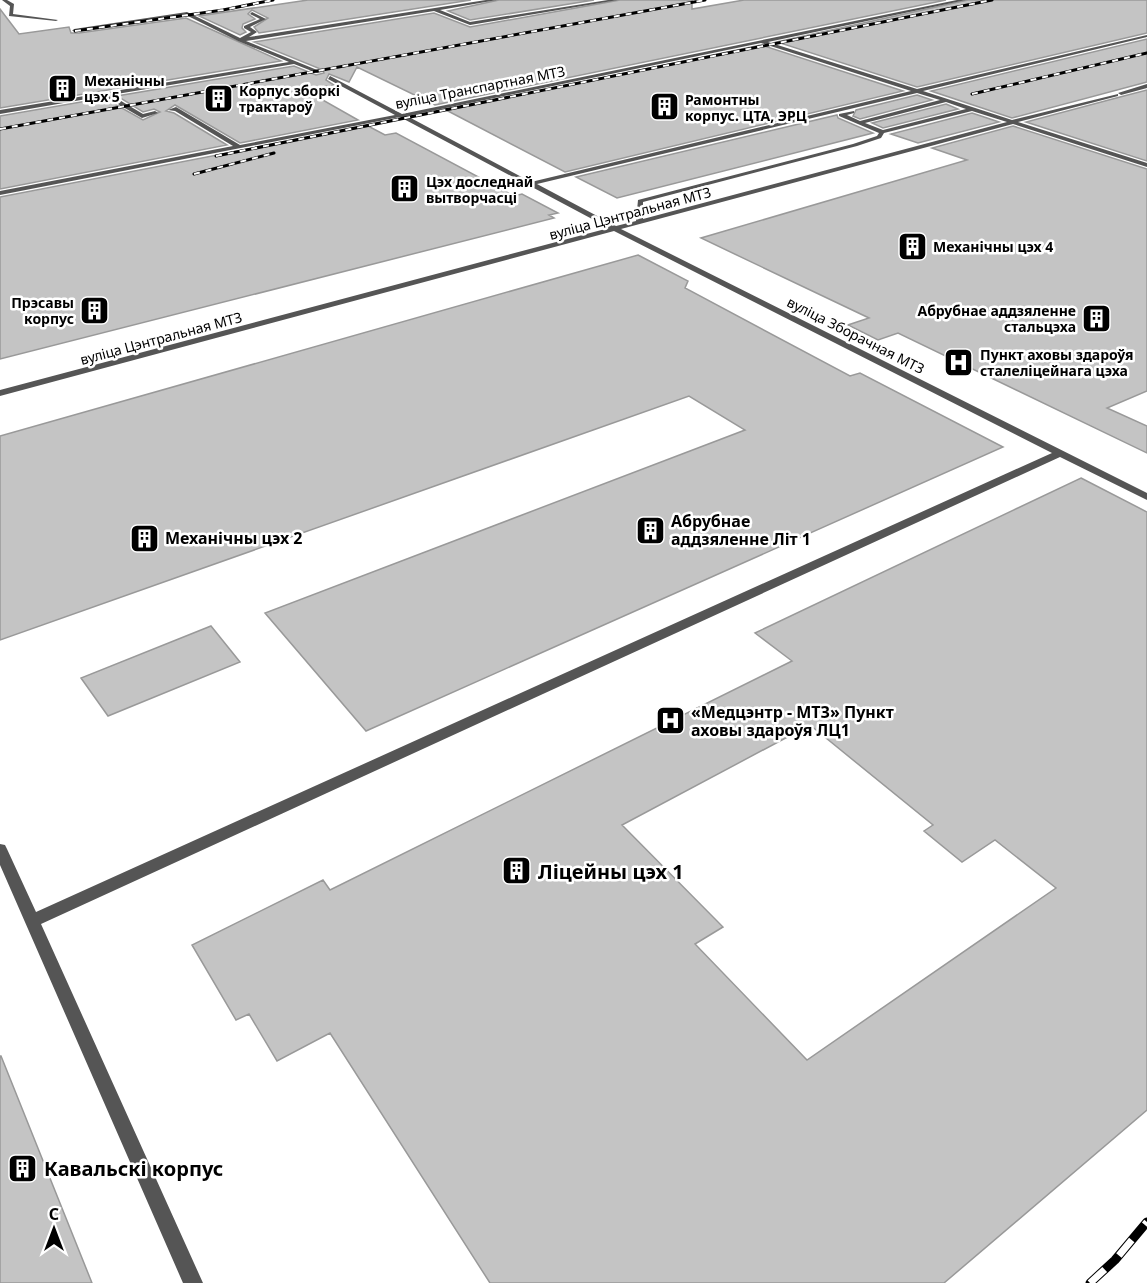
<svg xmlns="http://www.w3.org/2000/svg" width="1147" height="1283" font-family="'Noto Sans',sans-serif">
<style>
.building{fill:#c4c4c4;stroke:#999;stroke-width:1.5;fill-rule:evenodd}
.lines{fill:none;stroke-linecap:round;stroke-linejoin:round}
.lane{fill:#555;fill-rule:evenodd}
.rail-far1-casing{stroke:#000;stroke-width:3}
.rail-casing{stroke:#000;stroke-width:9}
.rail-far1{stroke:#fff;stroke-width:2;stroke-dasharray:6;stroke-linecap:butt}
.rail{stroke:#fff;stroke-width:7;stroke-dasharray:20;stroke-linecap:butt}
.labels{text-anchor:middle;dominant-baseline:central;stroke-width:5;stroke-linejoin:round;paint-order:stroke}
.far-poi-label{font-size:14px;font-weight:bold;fill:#000;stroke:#fff;text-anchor:start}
.far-street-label{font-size:14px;fill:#000;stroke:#fff}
.poi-label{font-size:16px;font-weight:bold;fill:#000;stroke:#fff;text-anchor:start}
.near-poi-label{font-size:20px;font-weight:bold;fill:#000;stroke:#fff;text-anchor:start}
</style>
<rect width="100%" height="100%" fill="#fff"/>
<!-- building -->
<path class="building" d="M308 0H471L259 33 254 27 268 18 252 10 248 14 255 19 243 24 242 28 246 32 240 35 199 16Z
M499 0H594L470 20 448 11Z
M620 0H692V9L744 0H946L435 105 357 67 349 82 329 74 326 80 334 85 305 90 358 120 240 143 175 105 166 111 174 113 227 145 0 189V116L104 98 143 120 160 112 154 109 143 112 117 96 294 66 316 75 324 73 323 70 254 42 434 13 470 27Z
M968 0H1147V33L917 87 777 42Z
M0 9 19 34 69 27 71 33H79L186 18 281 61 0 108Z
M1147 39V82L1012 118 931 91Z
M761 45 903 91 565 172 446 110Z
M1147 90V161L1026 122 1120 97Z
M917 95 932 100 860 119 853 116 856 110Z
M946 104 958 109 883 128 872 123Z
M972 113 999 122 918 143 891 134Z
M837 115 838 118 873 133 617 198 576 177Z
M368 126 385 135 396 133 514 196 522 194 558 213 549 215 554 218 0 359V197Z
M1013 126 1147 169V391L1107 408 1147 426V453L898 333 878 340 848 325 869 318 701 238 967 160 932 148Z
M638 255 688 281 685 288 850 376 860 373 1003 447 366 731 265 613 745 430 689 396 0 640V436Z
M1081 478 1147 512V1110L944 1283H490L330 1033 277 1061 249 1014 236 1020 192 945 323 880 330 890 792 661 755 633ZM810 725 933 825 924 831 962 862 995 840 1056 888 807 1060 695 944 723 927 622 825Z
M211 626 240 662 108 716 81 678Z
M0 1056H1L92 1283H0Z"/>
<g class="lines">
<!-- lane -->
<path class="lane" d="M2 0H7L14 4 13 14 58 20 56 21 9 16 10 6Z
M486 0H497L440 10 470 22 608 0H618L470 25 434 11 246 41 322 72 317 73 294 64 111 95 143 114 155 111 158 113 142 118 104 96 0 114V110L289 62 238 41 186 15 72 31 74 29 187 12 240 38 251 32 244 28V26L260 19 250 14 252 12 266 19 250 27 257 32 249 37Z
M957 0H966L768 42 917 89 1147 35V37L923 91 1012 120 1118 94V96L1018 122 1147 163V167L1013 124 621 229 1147 493V500L1060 457 41 924 203 1283H183L0 865V844L5 845 7 849 36 912 1052 453 614 231 0 396V390L609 228 400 117 0 195V191L233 146 175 111 168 110 176 107 240 145 395 115 328 79 330 76 402 114ZM761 43 911 91 531 182 407 116ZM917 93 940 100 860 121 847 115 854 113V111L839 114V116L879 133 877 136 853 144 638 200 636 221 616 226 537 184ZM946 102 966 109 883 130 865 123ZM972 111 1007 122 643 219V202L857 146 881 138 884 133Z
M1147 84V88L1121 95 1118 93Z"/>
<defs>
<path id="rail-far1" d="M75 31 223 10 273 0
M972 94 1147 53
M0 129 705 0
M216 156 992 0
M194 174 274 153"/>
<path id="rail" d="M1090 1283 1115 1260 1147 1222"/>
</defs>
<!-- rail-far1 casing -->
<use href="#rail-far1" class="rail-far1-casing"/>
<!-- rail casing -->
<use href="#rail" class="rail-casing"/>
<!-- rail-far1 -->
<use href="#rail-far1" class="rail-far1"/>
<!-- rail -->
<use href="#rail" class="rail"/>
</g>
<!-- icons -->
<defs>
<symbol id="building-square" viewBox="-11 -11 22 22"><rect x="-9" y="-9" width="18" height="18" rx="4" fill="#000" stroke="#fff"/><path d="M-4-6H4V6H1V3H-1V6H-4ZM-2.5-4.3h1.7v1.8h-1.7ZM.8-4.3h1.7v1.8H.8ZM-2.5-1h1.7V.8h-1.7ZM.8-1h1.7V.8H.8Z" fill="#fff"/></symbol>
<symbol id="hospital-square" viewBox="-11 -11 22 22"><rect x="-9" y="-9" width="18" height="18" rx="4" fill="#000" stroke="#fff"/><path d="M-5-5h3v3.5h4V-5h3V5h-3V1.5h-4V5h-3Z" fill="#fff"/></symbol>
</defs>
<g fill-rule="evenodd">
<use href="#building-square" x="46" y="72" width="33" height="33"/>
<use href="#building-square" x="202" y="82" width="33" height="33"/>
<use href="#building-square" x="648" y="90" width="33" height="33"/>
<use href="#building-square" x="388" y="172" width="33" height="33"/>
<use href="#building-square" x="896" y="230" width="33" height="33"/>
<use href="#building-square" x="78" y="294" width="33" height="33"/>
<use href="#building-square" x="1080" y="302" width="33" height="33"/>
<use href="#hospital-square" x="942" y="346" width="33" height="33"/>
<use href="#building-square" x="634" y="514" width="33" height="33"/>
<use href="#building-square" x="128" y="522" width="33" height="33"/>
<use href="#hospital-square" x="654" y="704" width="33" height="33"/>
<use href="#building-square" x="500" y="854" width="33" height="33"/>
<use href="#building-square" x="6" y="1152" width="33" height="33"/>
</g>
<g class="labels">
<!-- far-poi labels -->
<g class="far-poi-label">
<text x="84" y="80">Механічны<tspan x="84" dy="16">цэх 5</tspan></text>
<text x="239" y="90">Корпус зборкі<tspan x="239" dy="16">трактароў</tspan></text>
<text x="685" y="99">Рамонтны<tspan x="685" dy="16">корпус. ЦТА, ЭРЦ</tspan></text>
<text x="426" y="181">Цэх доследнай<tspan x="426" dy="16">вытворчасці</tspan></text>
<text x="933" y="246">Механічны цэх 4</text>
<text x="74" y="302" text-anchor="end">Прэсавы<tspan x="74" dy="16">корпус</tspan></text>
<text x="1076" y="310" text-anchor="end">Абрубнае аддзяленне<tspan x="1076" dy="16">стальцэха</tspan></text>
<text x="980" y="354">Пункт аховы здароўя<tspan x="980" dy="16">сталеліцейнага цэха</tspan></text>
</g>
<!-- far-street labels -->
<g class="far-street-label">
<text transform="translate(480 87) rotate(-11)">вуліца Транспартная МТЗ</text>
<text transform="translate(630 213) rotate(-15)">вуліца Цэнтральная МТЗ</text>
<text transform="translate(856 335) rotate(27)">вуліца Зборачная МТЗ</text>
<text transform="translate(161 338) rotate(-15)">вуліца Цэнтральная МТЗ</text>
</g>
<!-- poi labels -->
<g class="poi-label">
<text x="671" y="521">Абрубнае<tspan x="671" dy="18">аддзяленне Літ 1</tspan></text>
<text x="165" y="538">Механічны цэх 2</text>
<text x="691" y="712">«Медцэнтр - МТЗ» Пункт<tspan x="691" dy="18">аховы здароўя ЛЦ1</tspan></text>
</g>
<!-- near-poi labels -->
<g class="near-poi-label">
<text x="538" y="871">Ліцейны цэх 1</text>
<text x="44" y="1168">Кавальскі корпус</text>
</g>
</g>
<!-- north arrow -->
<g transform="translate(54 1229)" stroke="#ffffff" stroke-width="4.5" paint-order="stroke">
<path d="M0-4.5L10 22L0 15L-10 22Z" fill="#000000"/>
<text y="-9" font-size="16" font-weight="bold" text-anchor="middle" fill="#000000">С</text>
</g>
</svg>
